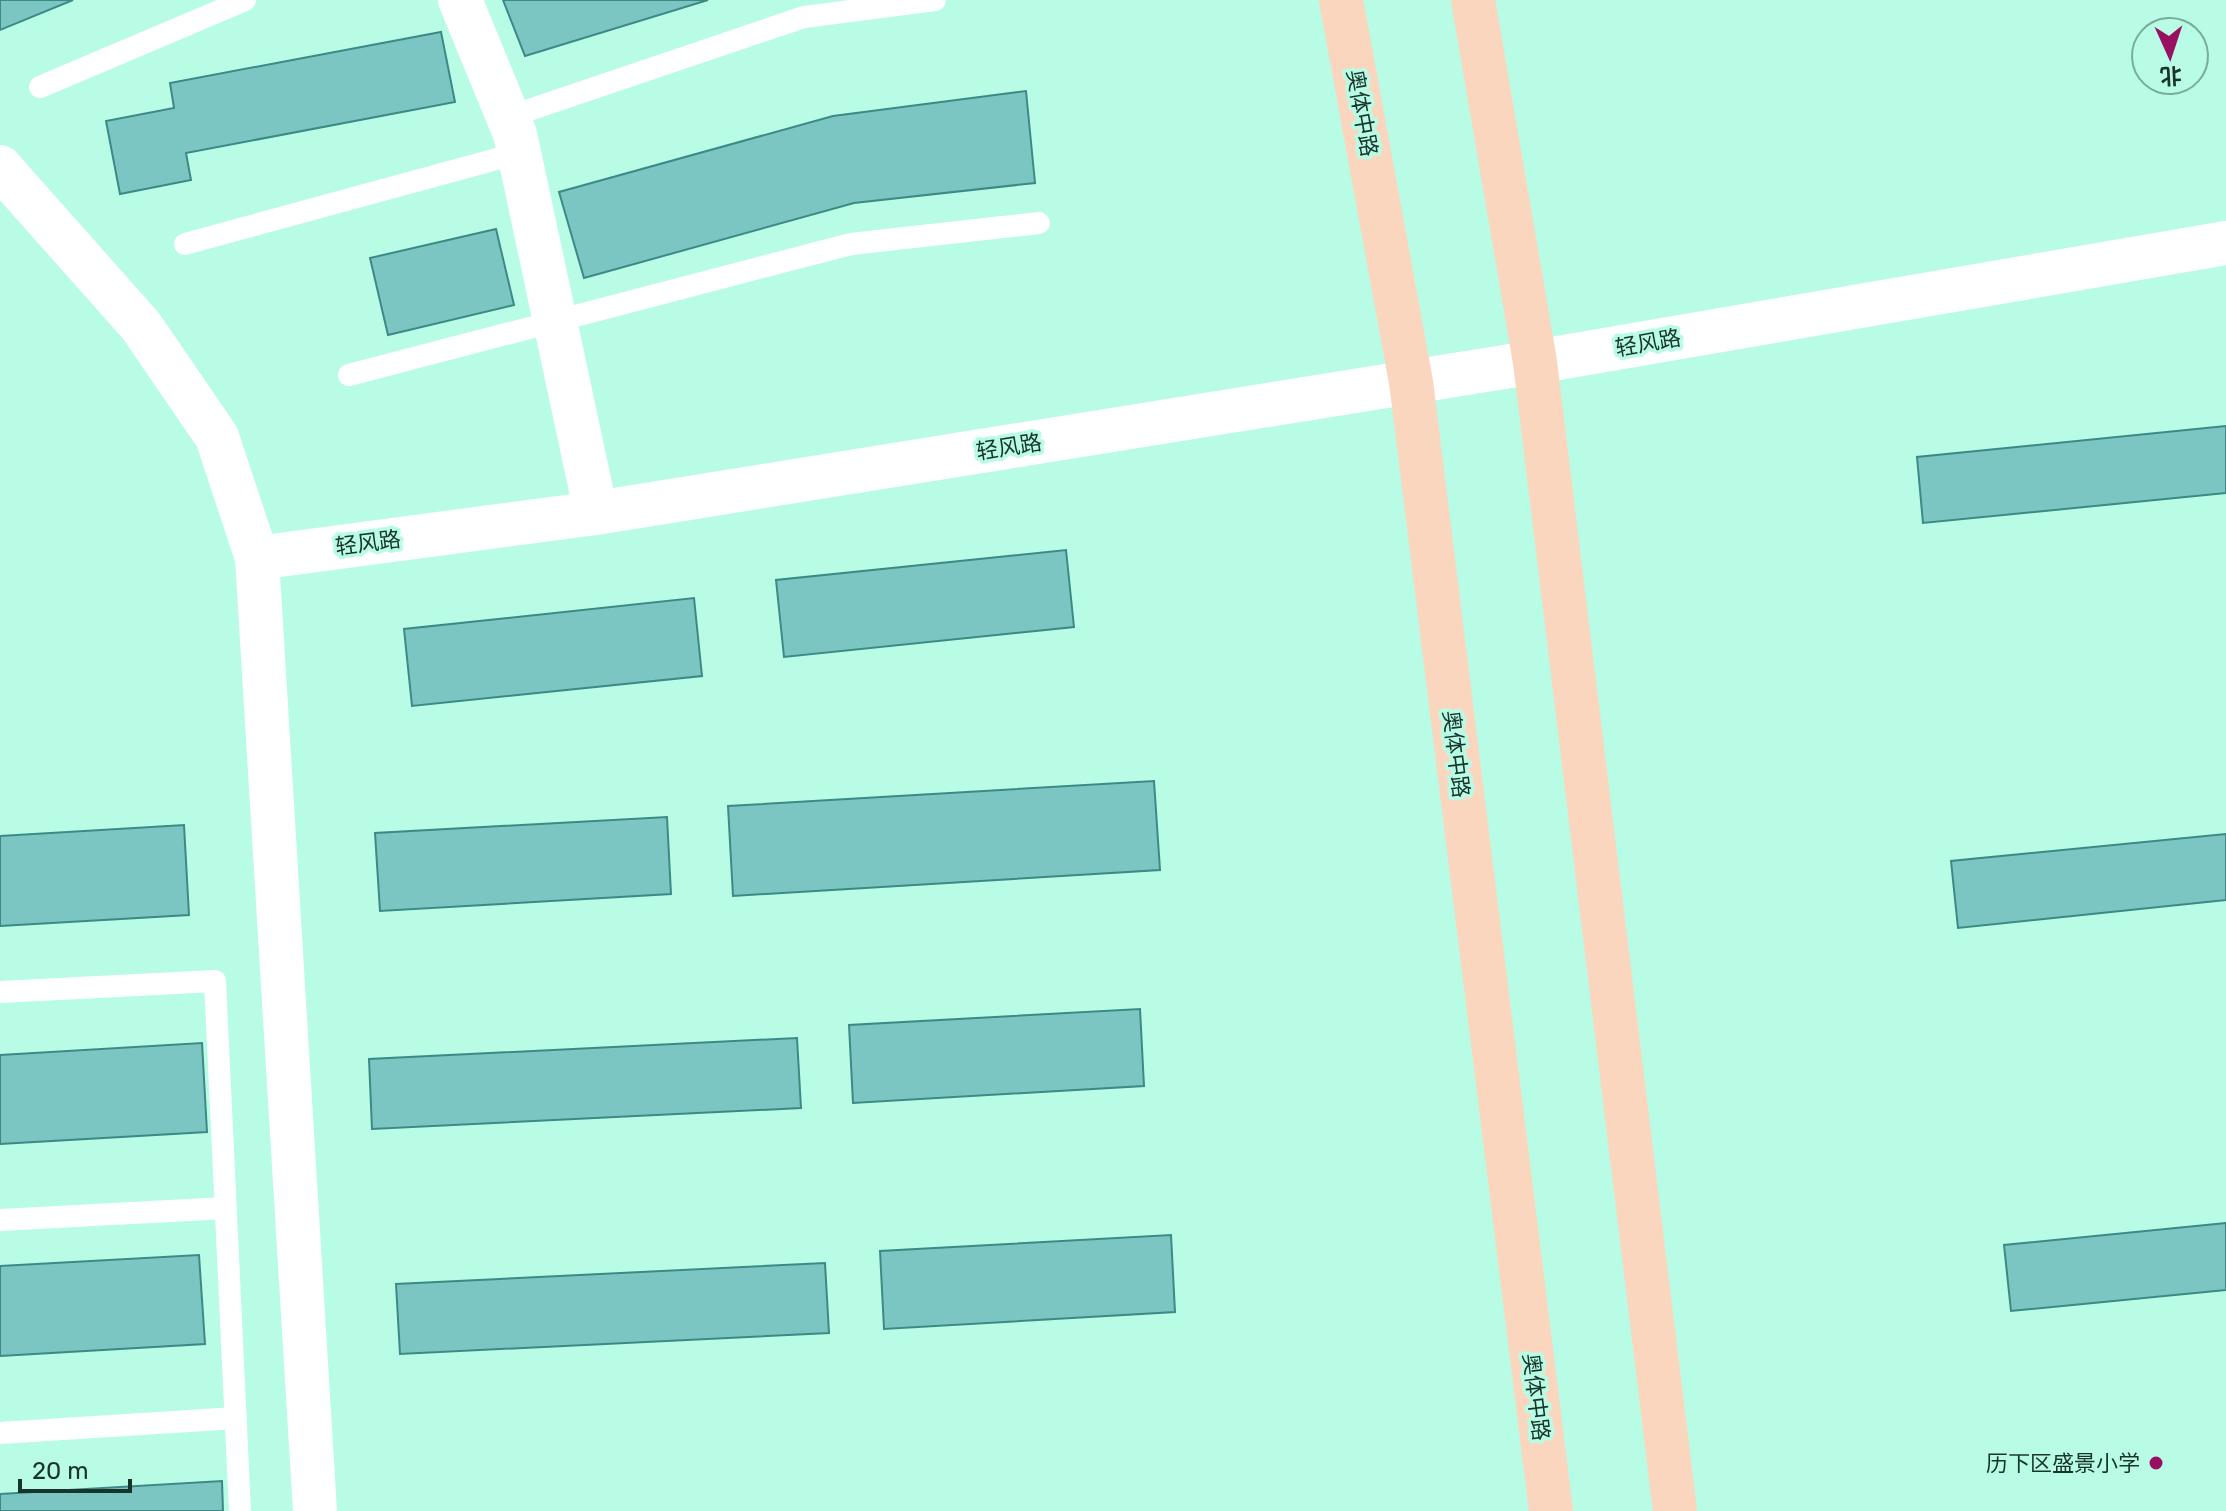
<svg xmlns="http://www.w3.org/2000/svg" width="2226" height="1511" font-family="Rubik,'Noto Sans SC',sans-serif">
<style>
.building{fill:#7bc6c2;stroke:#3d8986;stroke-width:2}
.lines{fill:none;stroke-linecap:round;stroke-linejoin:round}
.service{stroke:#fff;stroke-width:22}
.minor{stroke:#fff;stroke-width:44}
.tertiary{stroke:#fff;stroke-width:44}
.primary{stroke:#fbd6bf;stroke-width:44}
.poi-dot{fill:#990f61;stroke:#b8fce5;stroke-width:3}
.labels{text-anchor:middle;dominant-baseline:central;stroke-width:7;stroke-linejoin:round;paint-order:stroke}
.street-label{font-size:22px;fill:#18342b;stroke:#b8fce5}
.poi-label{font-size:22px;fill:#18342b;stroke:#b8fce5;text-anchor:end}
</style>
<rect width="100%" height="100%" fill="#b8fce5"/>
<!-- building -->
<path class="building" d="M0 0H73L0 30Z
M503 0H708L525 56Z
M441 32 455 102 186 153 191 180 120 194 106 121 174 108 170 83Z
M1026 91 1035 183 854 203 584 278 559 192 833 116Z
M496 229 514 305 388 335 370 258Z
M2226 426V493L1923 523 1917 457Z
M1066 550 1074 627 784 657 776 580Z
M694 598 702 676 412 706 404 629Z
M1154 781 1160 870 733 896 728 806Z
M667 817 671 894 380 911 375 833Z
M184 825 189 915 0 926V836Z
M2226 834V900L1958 928 1951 861Z
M1140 1009 1144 1086 853 1103 849 1025Z
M797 1038 801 1108 372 1129 369 1059Z
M202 1043 207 1132 0 1144V1055Z
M2226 1223V1290L2011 1311 2004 1245Z
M1171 1235 1175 1312 884 1329 880 1251Z
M199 1255 205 1344 0 1356V1266Z
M825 1263 829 1333 400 1354 396 1284Z
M222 1481 223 1511H0V1494Z"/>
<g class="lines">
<!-- service -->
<path class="service" d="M40 87 245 0
M185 244 519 153 508 117 804 17 935 0
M349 375 851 244 1039 223
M0 992 215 981 240 1511
M0 1220 226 1208
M0 1433 236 1418"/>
<!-- minor -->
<path class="minor" d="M460 0 515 134 596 513"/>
<!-- tertiary -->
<path class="tertiary" d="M0 167 141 326 217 437 257 558 596 513 1535 362 2226 243
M257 558 315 1511"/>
<!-- primary -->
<path class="primary" d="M1341 0 1411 382 1551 1511
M1473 0 1535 362 1675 1511"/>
</g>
<!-- markers -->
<circle class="poi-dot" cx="2156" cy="1463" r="8"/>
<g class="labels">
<!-- street labels -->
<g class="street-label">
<text transform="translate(1362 113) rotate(80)">奥体中路</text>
<text transform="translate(1648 343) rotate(-10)">轻风路</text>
<text transform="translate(1009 447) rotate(-9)">轻风路</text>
<text transform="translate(368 543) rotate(-7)">轻风路</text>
<text transform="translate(1456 754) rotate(83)">奥体中路</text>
<text transform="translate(1536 1397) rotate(83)">奥体中路</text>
</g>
<!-- poi labels -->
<g class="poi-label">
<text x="2140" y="1463">历下区盛景小学</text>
</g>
</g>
<!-- north arrow -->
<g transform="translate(2170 56) rotate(177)"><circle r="38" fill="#b8fce5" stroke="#78ac9b" stroke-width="2"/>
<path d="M0-6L14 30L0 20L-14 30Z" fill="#990f61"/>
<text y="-12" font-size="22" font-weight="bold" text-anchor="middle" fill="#18342b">北</text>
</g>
<!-- scale -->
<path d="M20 1479v12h110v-12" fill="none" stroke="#18342b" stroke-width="4"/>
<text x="32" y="1479" font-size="24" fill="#18342b" stroke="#b8fce5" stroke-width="6" paint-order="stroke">20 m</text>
</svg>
